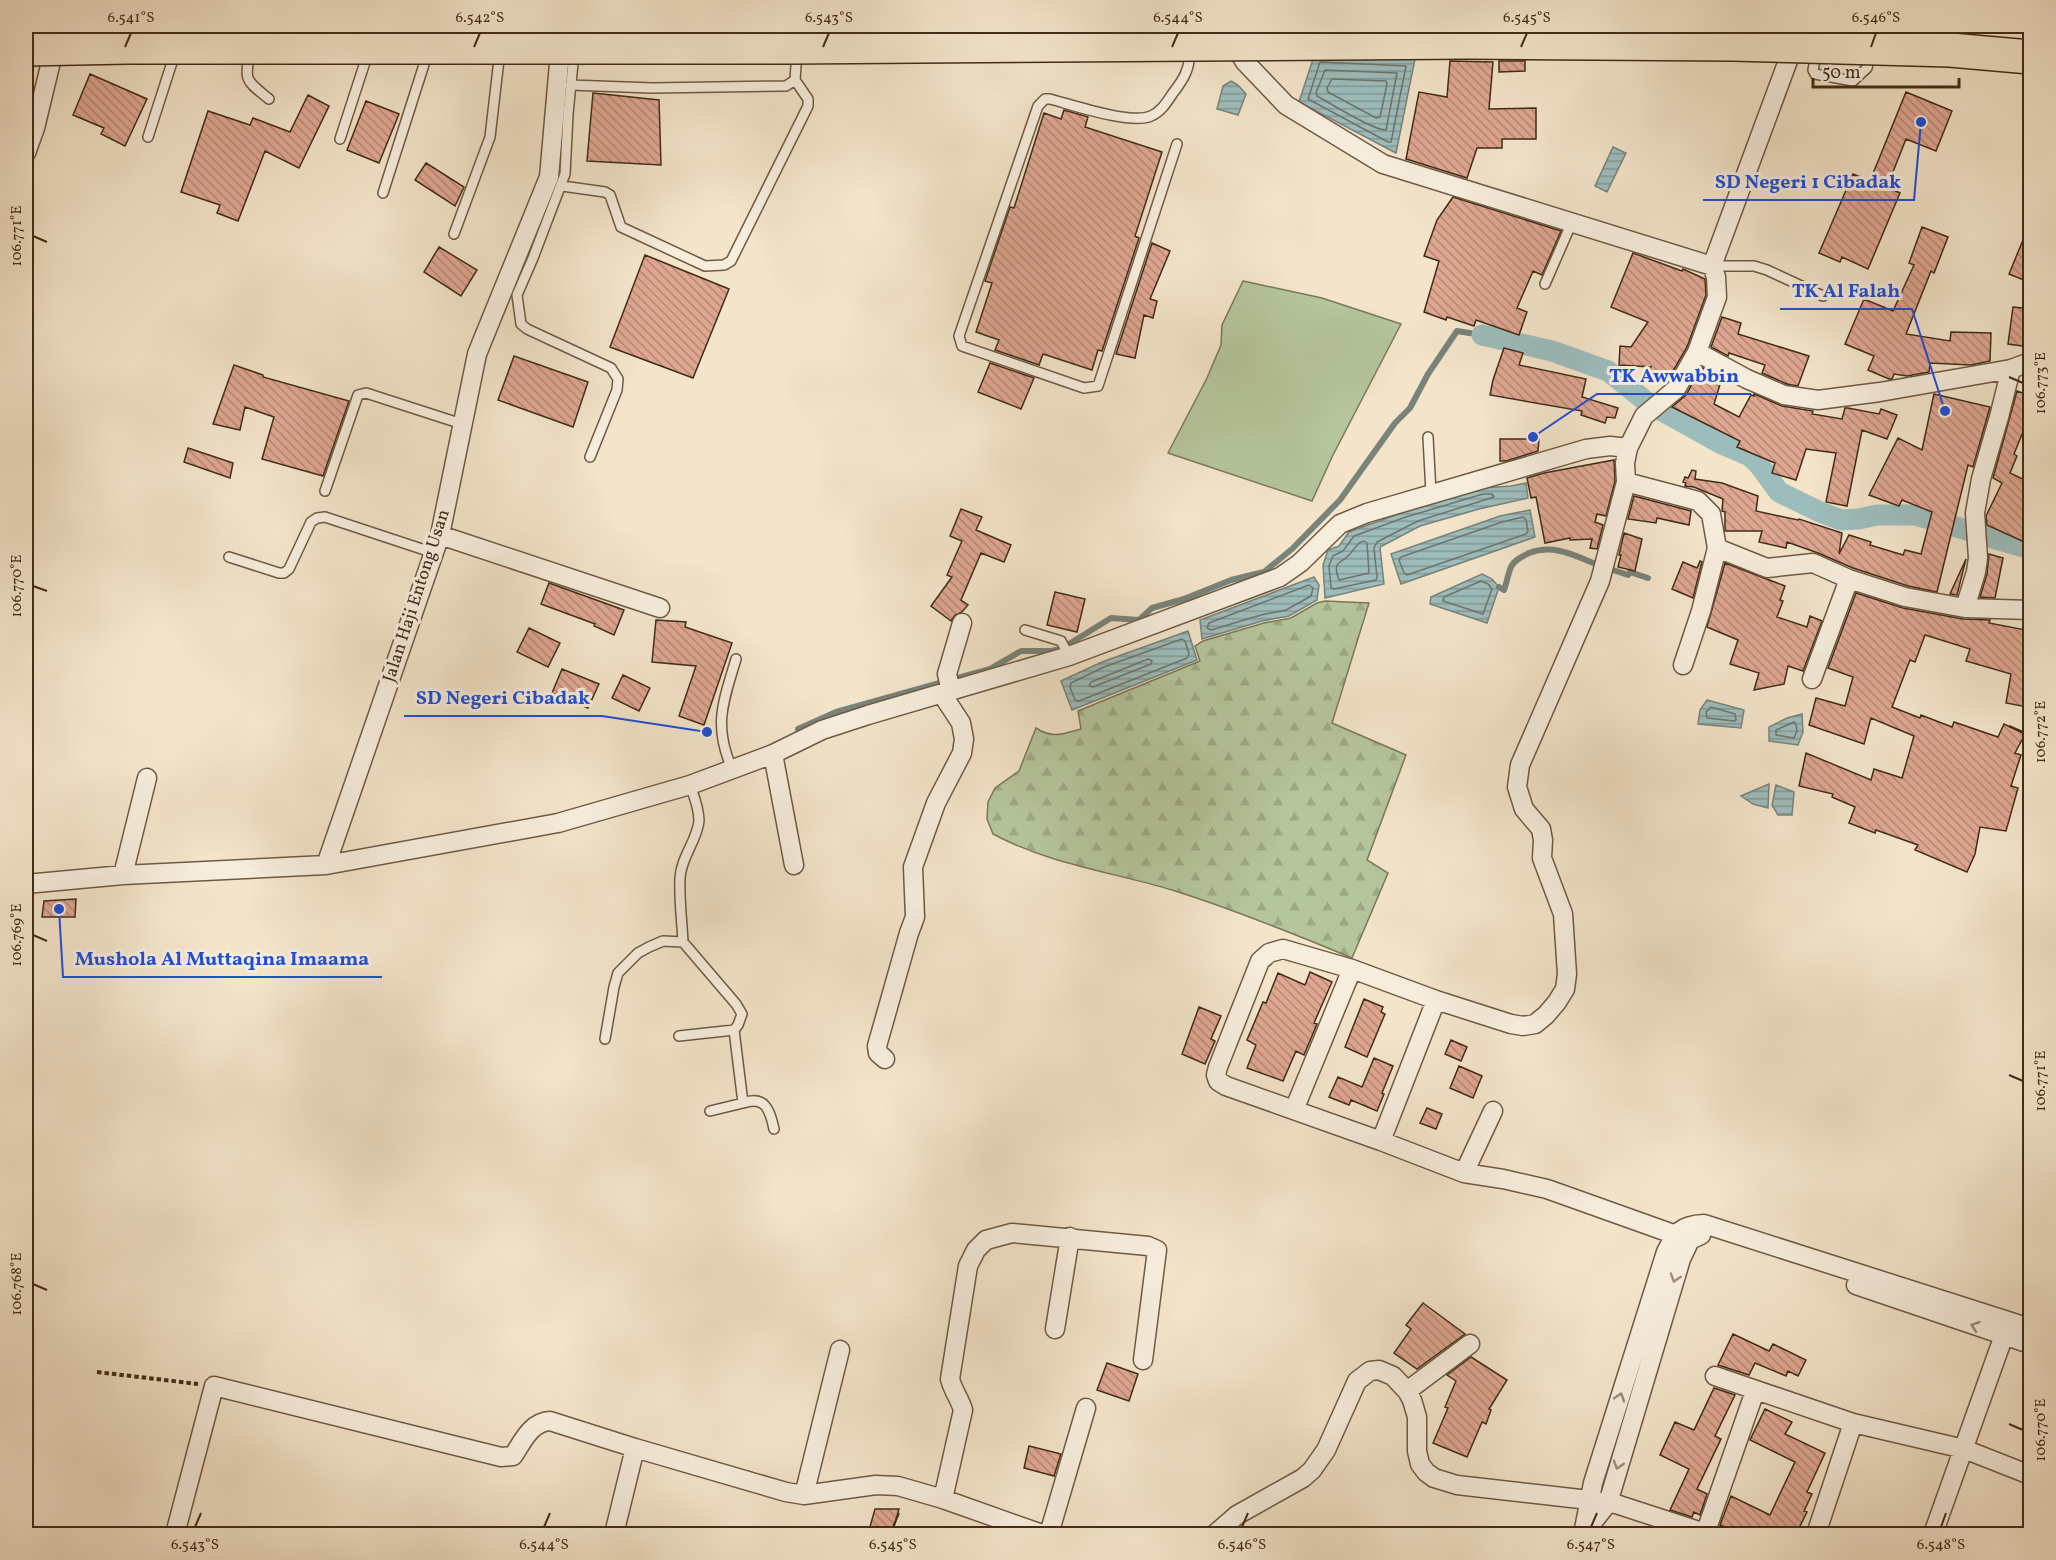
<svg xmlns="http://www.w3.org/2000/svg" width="2056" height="1560" font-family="Vollkorn,serif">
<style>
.green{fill:#b5c59c;stroke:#7b7859;stroke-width:1.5}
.forest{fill:url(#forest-firs);stroke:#7b7859;stroke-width:1.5}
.water{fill:url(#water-rules);stroke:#78837a;stroke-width:1.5}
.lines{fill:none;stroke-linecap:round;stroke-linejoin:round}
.shore{stroke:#6f746a;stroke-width:1.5}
.stream{stroke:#78837a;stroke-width:6}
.canal{stroke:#9dbdbd;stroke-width:21}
.building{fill:url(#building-back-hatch);stroke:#412c16;stroke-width:1.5}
.trunk-tunnel{stroke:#cfbfa6;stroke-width:30;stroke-dasharray:30 15;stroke-linecap:butt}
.service-casing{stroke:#6e5a43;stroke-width:12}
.minor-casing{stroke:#6e5a43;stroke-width:21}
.trunk-casing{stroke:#412c16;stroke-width:33}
.motorway-casing{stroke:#412c16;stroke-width:36}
.path{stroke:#412c16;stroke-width:4;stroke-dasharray:4.5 3;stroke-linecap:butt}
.service{stroke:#f7eddd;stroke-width:9}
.minor{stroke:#f7eddd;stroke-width:18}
.trunk{stroke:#f3e4ca;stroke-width:30}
.motorway{stroke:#f3e4ca;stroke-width:33}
.motorway-bridge-casing{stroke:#412c16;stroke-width:36;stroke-linecap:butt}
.motorway-bridge{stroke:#f3e4ca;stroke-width:33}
.oneway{stroke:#9c8c7a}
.ticks{fill:none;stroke:#412c16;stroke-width:2}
.labels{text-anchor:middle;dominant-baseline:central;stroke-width:6;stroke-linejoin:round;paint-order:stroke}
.street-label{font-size:18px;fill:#412c16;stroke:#f7eddd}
.leader{fill:none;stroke:#1d4ed8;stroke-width:2}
.callout-dot{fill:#1d4ed8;stroke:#f7eddd;stroke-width:2}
.callout-label{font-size:20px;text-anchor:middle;font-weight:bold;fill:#1d4ed8;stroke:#f7eddd;stroke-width:6;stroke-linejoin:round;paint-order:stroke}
.neatline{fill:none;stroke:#412c16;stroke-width:2}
.ticks-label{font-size:15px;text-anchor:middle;fill:#412c16}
</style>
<defs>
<pattern id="forest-firs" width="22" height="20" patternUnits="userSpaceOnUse" patternTransform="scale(1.5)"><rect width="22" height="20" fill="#b5c59c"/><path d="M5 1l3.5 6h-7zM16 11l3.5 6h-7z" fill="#9da986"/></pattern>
<pattern id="water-rules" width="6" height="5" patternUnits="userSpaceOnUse" patternTransform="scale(1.5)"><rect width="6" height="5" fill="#9dbdbd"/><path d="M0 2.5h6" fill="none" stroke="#829a99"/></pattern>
<pattern id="building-back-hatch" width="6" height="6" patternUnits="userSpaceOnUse" patternTransform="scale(1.5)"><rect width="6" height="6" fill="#dfa692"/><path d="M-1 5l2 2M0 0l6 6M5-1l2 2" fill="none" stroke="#b68776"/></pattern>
</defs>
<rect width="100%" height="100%" fill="#f3e4ca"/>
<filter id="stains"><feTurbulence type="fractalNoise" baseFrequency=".00333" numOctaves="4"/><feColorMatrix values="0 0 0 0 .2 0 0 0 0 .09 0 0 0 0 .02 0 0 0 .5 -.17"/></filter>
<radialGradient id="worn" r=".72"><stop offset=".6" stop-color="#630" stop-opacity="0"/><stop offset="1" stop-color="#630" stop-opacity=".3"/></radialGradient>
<!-- green -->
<path class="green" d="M1243 281 1322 298 1401 324 1332 457 1312 501 1168 453 1207 378 1221 345 1222 325Z"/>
<!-- forest -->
<path class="forest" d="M1325 601 1369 603 1332 723 1406 755 1367 860 1388 873 1352 958C1292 933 1233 909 1172 890 1112 872 1049 864 993 834L987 819 988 802 995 788 1019 771 1036 728C1053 739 1062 734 1081 729L1078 711 1200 661 1195 646 1203 641 1264 623 1291 618 1317 603Z"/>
<!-- water -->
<path class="water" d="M1314 56 1415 59 1396 153 1299 102Z
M1231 81 1238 85 1246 94 1238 115 1217 109 1223 86Z
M1613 147 1626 153 1607 192 1595 186Z
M1526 483 1528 498 1479 509 1420 526 1380 547 1384 584 1325 598 1323 565 1328 550 1339 546 1349 532 1404 512 1482 488 1511 486Z
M1530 510 1535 537 1401 584 1391 554 1500 516Z
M1482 574 1492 579 1499 587 1487 623 1430 604 1431 597Z
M1314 577 1319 585 1317 600 1289 616 1262 621 1202 639 1200 620Z
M1188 631 1197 660 1072 710 1061 681 1102 662Z
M1707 700 1744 710 1741 728 1698 724 1700 710Z
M1802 714 1803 732 1798 745 1769 741V727L1787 718Z
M1769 784 1768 808 1753 804 1741 796Z
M1776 785 1794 792 1792 815H1778L1772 805Z"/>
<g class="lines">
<!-- shore -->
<path class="shore" d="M1320 62 1406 66 1391 142H1388L1308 99Z
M1325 70 1397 73 1386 130C1374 131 1330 103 1317 96L1316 93Z
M1332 79 1386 81 1387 84 1380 117 1376 118 1328 92 1327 88Z
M1483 494H1492L1494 497 1418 521 1377 542 1374 548 1377 577 1376 580 1334 589 1331 588 1329 566 1333 556 1343 551 1354 536 1406 517Z
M1523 517 1526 520 1528 531 1526 534 1407 575 1404 573 1399 560 1401 557 1502 522Z
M1364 541 1367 543 1369 573 1339 580C1332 560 1340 565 1349 555 1355 549 1356 543 1364 541Z
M1481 581 1488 584 1492 589 1483 614 1443 601 1444 597Z
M1309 585 1313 588 1311 596 1286 610 1261 615 1211 630 1207 628 1209 623Z
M1182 639 1185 641 1189 654 1187 658 1079 701 1075 700 1070 687 1071 683 1104 667Z
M1148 659 1152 661 1151 664 1093 687 1089 686 1091 682Z
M1711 707 1735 714 1736 720 1734 721 1707 718 1706 712Z
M1794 722 1796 724 1797 731 1794 738 1776 735V730Z"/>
<!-- stream -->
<path class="stream" d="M1613 570 1628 575 1630 572 1648 578
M1499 587 1504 590C1507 582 1508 574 1511 567 1514 560 1523 556 1529 553 1555 543 1577 557 1601 566
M798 729 836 712 990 669 1021 651H1051L1061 649 1111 618 1139 620 1152 608 1184 599 1231 580 1264 572 1292 549 1340 500 1395 423 1410 408 1428 374 1457 331 1482 335"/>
<!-- canal -->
<path class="canal" d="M1482 335 1552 351 1608 371 1648 403 1720 443 1750 456 1760 466 1779 492 1820 512 1841 520 1859 519 1877 515H1915L1970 531
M1982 535 2030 549"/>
</g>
<!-- building -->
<path class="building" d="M1450 61 1493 62 1489 109 1536 108V139H1502V148H1477L1467 178 1406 159 1419 92 1447 97Z
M1499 61H1525V71L1499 72Z
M90 74 147 99 125 146 101 134 104 128 73 115Z
M1906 92 1952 111 1936 151 1906 139 1887 187 1900 193 1868 269 1842 257 1840 262 1819 253 1853 174 1870 181Z
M593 93 659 100 661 165 587 161Z
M308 95 329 106 299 168 265 151 238 221 217 213 220 205 181 192 208 111 250 125 253 118 290 132Z
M366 101 399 114 379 163 347 150Z
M1064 110 1088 117 1085 127 1162 152 1135 236 1139 238 1102 351 1098 350 1092 370 1043 354 1039 365 995 350 999 340 976 332 992 283 985 281 1010 207 1014 208 1044 113 1061 119Z
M426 163 464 187 455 206 415 180Z
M1453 197 1561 231 1542 275 1533 271 1517 308 1527 312 1519 335 1476 320 1474 326 1447 317 1446 320 1424 312 1439 261 1424 256 1437 220Z
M2030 223H2031V283L2009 274Z
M1922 227 1948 237 1934 273 1931 271 1906 334 1950 341 1951 332 1991 333 1990 361 1971 365 1930 363 1929 372 1907 376 1894 374 1892 379H1889L1868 370 1874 356 1845 344 1864 299 1893 311 1914 265 1909 263Z
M1152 243 1170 251 1150 299 1157 301 1153 318 1144 315 1135 358 1116 354Z
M439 247 477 270 461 296 424 272Z
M1633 253 1682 271 1683 269 1705 279 1706 295 1687 347 1666 383 1647 375 1651 367 1619 365 1620 346 1631 347 1648 322 1611 307Z
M645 255 729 289 693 378 610 347Z
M2013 307 2031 309 2029 347 2008 344Z
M1722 317 1741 323 1738 334 1809 356 1798 386 1787 384 1762 373 1765 365 1729 353 1728 356 1711 347Z
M1504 348 1523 353 1519 365 1586 379 1582 397 1618 408 1615 418 1607 417 1605 423 1581 415 1582 411 1490 395 1493 380Z
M514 356 588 382 573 427 498 400Z
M990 363 1034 378 1021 409 978 392Z
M234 365 263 375V377L349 401 323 476 262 459 274 417 245 407 240 430 213 424Z
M1701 367 1722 378 1714 404 1739 417 1751 395 1754 396V394L1782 406 1813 411 1812 414 1842 419 1845 408H1848L1879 414 1881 409 1897 415 1887 439 1862 430 1847 506 1826 502 1836 453 1806 449 1796 480 1772 473 1775 463 1737 447 1740 441 1672 407 1686 395Z
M2017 391 2031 396V424L2027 422 2014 454 2017 456 2010 473 2031 483V545L1987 525 1986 516 2002 483 1993 478Z
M1934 394 1990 407 1973 467 1968 465 1937 592 1908 586 1853 568 1818 553 1787 542 1786 548 1759 542 1762 531H1725V512L1722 511 1723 499 1694 487 1685 486 1686 483 1683 482 1685 477 1688 478 1692 470 1696 471 1695 479 1722 483 1758 496 1756 511 1798 520 1799 519 1842 533 1839 554 1849 535 1871 542 1870 545 1903 555 1905 550 1921 554 1932 512 1902 500 1899 506 1869 495 1898 438 1922 450Z
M1500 439H1539L1538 451 1506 461H1500Z
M188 448 233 463 230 478 184 462Z
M1614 460 1615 481 1606 516 1597 514 1595 522 1603 525 1597 549 1590 548 1592 539 1570 540V538L1545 543 1536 497 1531 498 1527 478 1544 473Z
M1634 496 1691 511 1689 525 1657 518 1656 523 1628 519Z
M961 509 982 517 976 530 1011 545 1004 562 981 553 961 600 968 605 962 612 955 615 951 621 931 606 952 577 947 575 962 541 950 536Z
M1624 533 1642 539 1635 571 1618 567 1621 555H1619Z
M1989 554 2003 558 1995 598 1980 597 1987 574Z
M1966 559 1957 595 1950 594Z
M1700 561 1702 562 1693 598 1672 589 1683 562 1697 568Z
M1725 563 1785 586 1780 600 1783 601 1777 617 1807 627 1810 616 1822 621 1803 671 1788 666 1784 684 1754 690 1759 673 1730 664 1738 640 1707 627Z
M549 583 624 610 614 635 594 626 595 624 541 604Z
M1055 592 1085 599 1077 632 1047 625Z
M1856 593 1903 608 1963 619 1990 620 1989 623 2031 631V691L2027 707 2006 703 2011 674 1966 661 1970 649 1925 635 1915 662 1910 660 1892 707 1920 718 1921 715 1952 727 1954 722 1998 737 2004 724 2025 734 2015 753 2021 755 2011 786 2018 788 2006 831 1980 827 1975 854 1967 872 1915 850 1918 845 1876 830 1875 833 1849 823 1855 807 1832 797 1833 794 1799 786 1806 753 1871 780 1874 769 1902 778 1914 736 1871 718 1864 744 1809 725 1816 698 1845 706 1853 677 1828 668Z
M656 620 686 622 685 627 732 643 704 725 679 716 696 666 652 662Z
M529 628 560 643 548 667 517 652Z
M562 669 599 684 588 708 552 693Z
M623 675 650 688 639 711 612 698Z
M76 899 75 917H42L44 901Z
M1310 972 1332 982 1314 1023 1317 1024 1304 1055 1296 1051 1283 1081 1247 1068 1256 1045 1247 1040 1263 1002 1266 1003 1278 973 1305 985Z
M1364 999 1383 1007 1381 1012 1385 1014 1367 1057 1345 1047Z
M1199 1007 1221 1016 1211 1039 1215 1041 1205 1064 1182 1054Z
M1451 1040 1467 1047 1461 1061 1445 1054Z
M1374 1058 1393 1066 1382 1093 1384 1094 1377 1111 1351 1100 1349 1105 1329 1097 1338 1077 1362 1087Z
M1459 1066 1482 1076 1473 1098 1450 1088Z
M1427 1108 1442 1114 1436 1129 1420 1123Z
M1423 1303 1465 1334 1417 1369 1394 1353 1411 1329 1406 1325Z
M1733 1334 1769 1351 1773 1344 1806 1360 1798 1376 1788 1371 1786 1376 1755 1363 1749 1375 1718 1365Z
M1471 1357 1507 1380 1489 1409 1491 1410 1486 1424 1482 1422 1467 1457 1433 1443 1448 1408 1445 1407 1456 1381 1447 1375Z
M1107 1363 1138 1374 1129 1401 1097 1390Z
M1714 1388 1735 1395 1715 1436 1721 1439 1697 1489 1707 1494 1700 1515 1694 1512 1692 1517 1670 1510 1689 1469 1660 1455 1675 1422 1694 1430Z
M1765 1409 1792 1422 1785 1434 1825 1453 1807 1492 1812 1494 1804 1511 1807 1512 1796 1534H1740L1720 1525 1731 1496 1770 1515 1795 1462 1750 1440Z
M1029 1446 1061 1454 1054 1476 1024 1468Z
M875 1509H899L892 1534H868Z"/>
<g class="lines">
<!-- trunk-tunnel -->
<path class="trunk-tunnel" d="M48 33 51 26"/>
<defs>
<path id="service" d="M1817 51 1813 70 1815 74 1853 81 1867 68 1871 52
M250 52C244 82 246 80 269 99
M574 53 568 114 565 174 533 258 517 295 521 324 527 329 611 368 618 379 617 390 590 457
M570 85 652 88 786 86 795 80 797 51
M148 137 175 53
M340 139 368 53
M1177 144 1098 386 1084 388 962 346 959 336 1038 106 1045 99H1050C1073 105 1130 125 1151 116 1161 112 1167 102 1173 93 1183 80 1191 68 1189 51
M562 186 605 192 610 195 621 227 705 266 724 265 731 261 808 106V99L795 80
M383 193 428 52
M454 234 490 137 500 51
M1712 266H1754L1767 270 1823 296
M1545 284 1572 222
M1428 437 1431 493
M325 491 358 395 366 393 462 424
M229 557 279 573H284L289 569 311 522 317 518 325 517 434 553
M1025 630 1061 641 1069 656
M732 769C713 725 723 703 736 659
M683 942C682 921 679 899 680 878 681 857 697 841 699 821 699 808 694 796 690 785
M734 1030 743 1103C765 1095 770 1110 774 1129
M605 1039 614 987 618 973 638 953 649 947 663 941 683 942 736 1004 742 1014 738 1025 734 1030 679 1036
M710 1111 743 1103"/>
<path id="minor" d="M1231 39 1245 62 1286 105 1383 164 1712 266
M26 153 35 128 56 41
M1697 352 1747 379 1784 395 1818 400 1880 392 2011 369 2030 362
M1626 482 1698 501 1711 514 1717 548 1701 611 1683 665
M440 535 660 608
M1717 548 1767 568 1813 563 1849 579 1905 597 1965 608 2030 610
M1965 608 1976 572 1978 558 1975 513 1981 479 1999 417 2011 369
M1812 679 1849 579
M951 691 947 674 962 623
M773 754 794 865
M326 865 440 535 477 354 549 177 561 41
M123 875 147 778
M26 884 123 875 326 865 558 823 690 785 773 754 822 730 868 715 1069 656 1280 577 1300 563 1340 524 1367 513 1586 449 1610 446 1628 448
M1352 969 1283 949 1269 953 1260 961 1218 1067 1216 1075 1218 1081 1226 1086 1381 1141 1464 1173 1503 1179 1547 1189 1690 1240
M885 1059 878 1053 877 1046 909 933 915 917 913 867 936 803 962 753 964 739 961 723 942 694
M1294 1110 1352 969 1436 1000 1511 1024 1523 1026 1535 1024 1546 1015 1557 1002 1565 989 1567 974 1563 914 1542 858 1543 840 1541 829 1524 809 1517 787 1520 765 1600 581 1626 482 1625 463 1628 448 1644 416 1676 389 1697 352 1717 297 1716 277 1712 266 1796 39
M1381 1141 1436 1000
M1464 1173 1493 1111
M1856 1285 2030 1344
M1055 1329 1070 1237
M1715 1376 1853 1423 1964 1449 2030 1475
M1407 1391 1470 1344
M804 1495 840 1350
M943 1499 963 1410C960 1399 953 1391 950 1379L968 1266 976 1250 986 1240 1012 1233 1148 1246 1157 1250 1143 1360
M1584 1533 1608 1503 1681 1259 1690 1240 1701 1235
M175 1534 214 1386 501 1457 513 1456C523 1441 531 1422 550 1421L635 1448
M614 1534 635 1448 786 1492 804 1495 876 1485 898 1486 943 1499 1042 1534
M1049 1534 1086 1408
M1215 1534 1237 1515 1303 1478 1312 1470 1326 1450 1357 1381 1370 1371 1379 1370 1393 1376 1407 1391 1412 1400 1417 1417V1451L1420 1464 1426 1472 1434 1478 1457 1485 1589 1500 1616 1504 1708 1534
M1583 1534 1593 1483 1666 1252C1676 1232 1681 1225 1704 1224L2030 1328
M1705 1534 1755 1391
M1816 1534 1853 1423
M1933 1534 2008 1324"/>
<path id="trunk" d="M1752 29H1877L2030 38"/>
<path id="motorway" d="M2005 26 2030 28"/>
</defs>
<!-- service casing -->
<use href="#service" class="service-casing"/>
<!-- minor casing -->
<use href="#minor" class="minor-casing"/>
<!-- trunk casing -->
<use href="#trunk" class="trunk-casing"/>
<!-- motorway casing -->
<use href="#motorway" class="motorway-casing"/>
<!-- path -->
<path class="path" d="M97 1372 198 1384"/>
<!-- service -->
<use href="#service" class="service"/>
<!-- minor -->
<use href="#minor" class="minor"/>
<!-- trunk -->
<use href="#trunk" class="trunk"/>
<!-- motorway -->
<use href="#motorway" class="motorway"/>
<defs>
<path id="motorway-bridge" d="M26 49 127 47H789L1468 42 1732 44 1950 50 2030 57"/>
</defs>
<!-- motorway-bridge casing -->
<use href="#motorway-bridge" class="motorway-bridge-casing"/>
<!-- motorway-bridge -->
<use href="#motorway-bridge" class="motorway-bridge"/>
</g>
<!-- one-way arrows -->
<defs><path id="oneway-chevron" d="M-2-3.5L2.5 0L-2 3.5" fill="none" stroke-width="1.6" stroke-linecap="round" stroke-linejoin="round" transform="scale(1.5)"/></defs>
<g class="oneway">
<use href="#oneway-chevron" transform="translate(1675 1278) rotate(107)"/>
<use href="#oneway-chevron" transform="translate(1975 1326) rotate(-161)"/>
<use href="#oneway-chevron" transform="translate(1620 1397) rotate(-72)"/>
<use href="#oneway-chevron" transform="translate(1618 1465) rotate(107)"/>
</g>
<!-- ticks -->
<path class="ticks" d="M125 47 131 33M474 47 480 33M823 47 829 33M1172 47 1178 33M1521 47 1527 33M1871 47 1876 33M33 236 47 242M2009 377 2023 383M33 586 47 591M2009 726 2023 732M33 935 47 941M2009 1075 2023 1081M33 1284 47 1290M2009 1424 2023 1430M195 1527 201 1513M544 1527 550 1513M893 1527 899 1513M1242 1527 1248 1513M1591 1527 1597 1513M1941 1527 1946 1513"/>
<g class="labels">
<!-- street labels -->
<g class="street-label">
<text transform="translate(417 596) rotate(-72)">Jalan Haji Entong Usan</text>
</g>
</g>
<!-- callouts -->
<path class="leader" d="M1921 122L1914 200H1703M1945 411L1912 309H1780M1533 437L1597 394H1751M707 732L602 716H404M59 909L63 977H382"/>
<g class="callout-dot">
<circle cx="1921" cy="122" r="6"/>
<circle cx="1945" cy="411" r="6"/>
<circle cx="1533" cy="437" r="6"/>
<circle cx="707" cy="732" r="6"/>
<circle cx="59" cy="909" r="6"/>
</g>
<g class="callout-label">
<text x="1808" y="188">SD Negeri 1 Cibadak</text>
<text x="1846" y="297">TK Al Falah</text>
<text x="1674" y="382">TK Awwabbin</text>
<text x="503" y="704">SD Negeri Cibadak</text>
<text x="222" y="965">Mushola Al Muttaqina Imaama</text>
</g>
<!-- margin -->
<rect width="2056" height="1560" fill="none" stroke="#f3e4ca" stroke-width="66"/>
<!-- scale -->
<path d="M1813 78v9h146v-9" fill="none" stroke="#412c16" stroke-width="3"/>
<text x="1822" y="78" font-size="18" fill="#412c16" stroke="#f7eddd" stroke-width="4.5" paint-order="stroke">50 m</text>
<rect x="33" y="33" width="1990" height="1494" class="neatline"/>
<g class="ticks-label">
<text x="131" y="22">6.541°S</text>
<text x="480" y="22">6.542°S</text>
<text x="829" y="22">6.543°S</text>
<text x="1178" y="22">6.544°S</text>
<text x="1527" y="22">6.545°S</text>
<text x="1876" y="22">6.546°S</text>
<text transform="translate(16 236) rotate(-90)" y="5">106.771°E</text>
<text transform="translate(2040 383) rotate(-90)" y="5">106.773°E</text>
<text transform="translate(16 586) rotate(-90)" y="5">106.770°E</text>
<text transform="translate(2040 732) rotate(-90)" y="5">106.772°E</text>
<text transform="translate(16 935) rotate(-90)" y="5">106.769°E</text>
<text transform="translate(2040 1081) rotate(-90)" y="5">106.771°E</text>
<text transform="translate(16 1284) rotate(-90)" y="5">106.768°E</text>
<text transform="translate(2040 1430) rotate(-90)" y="5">106.770°E</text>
<text x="195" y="1549">6.543°S</text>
<text x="544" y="1549">6.544°S</text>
<text x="893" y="1549">6.545°S</text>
<text x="1242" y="1549">6.546°S</text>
<text x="1591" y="1549">6.547°S</text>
<text x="1941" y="1549">6.548°S</text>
</g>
<rect width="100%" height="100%" filter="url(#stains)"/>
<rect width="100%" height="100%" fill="url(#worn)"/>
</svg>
